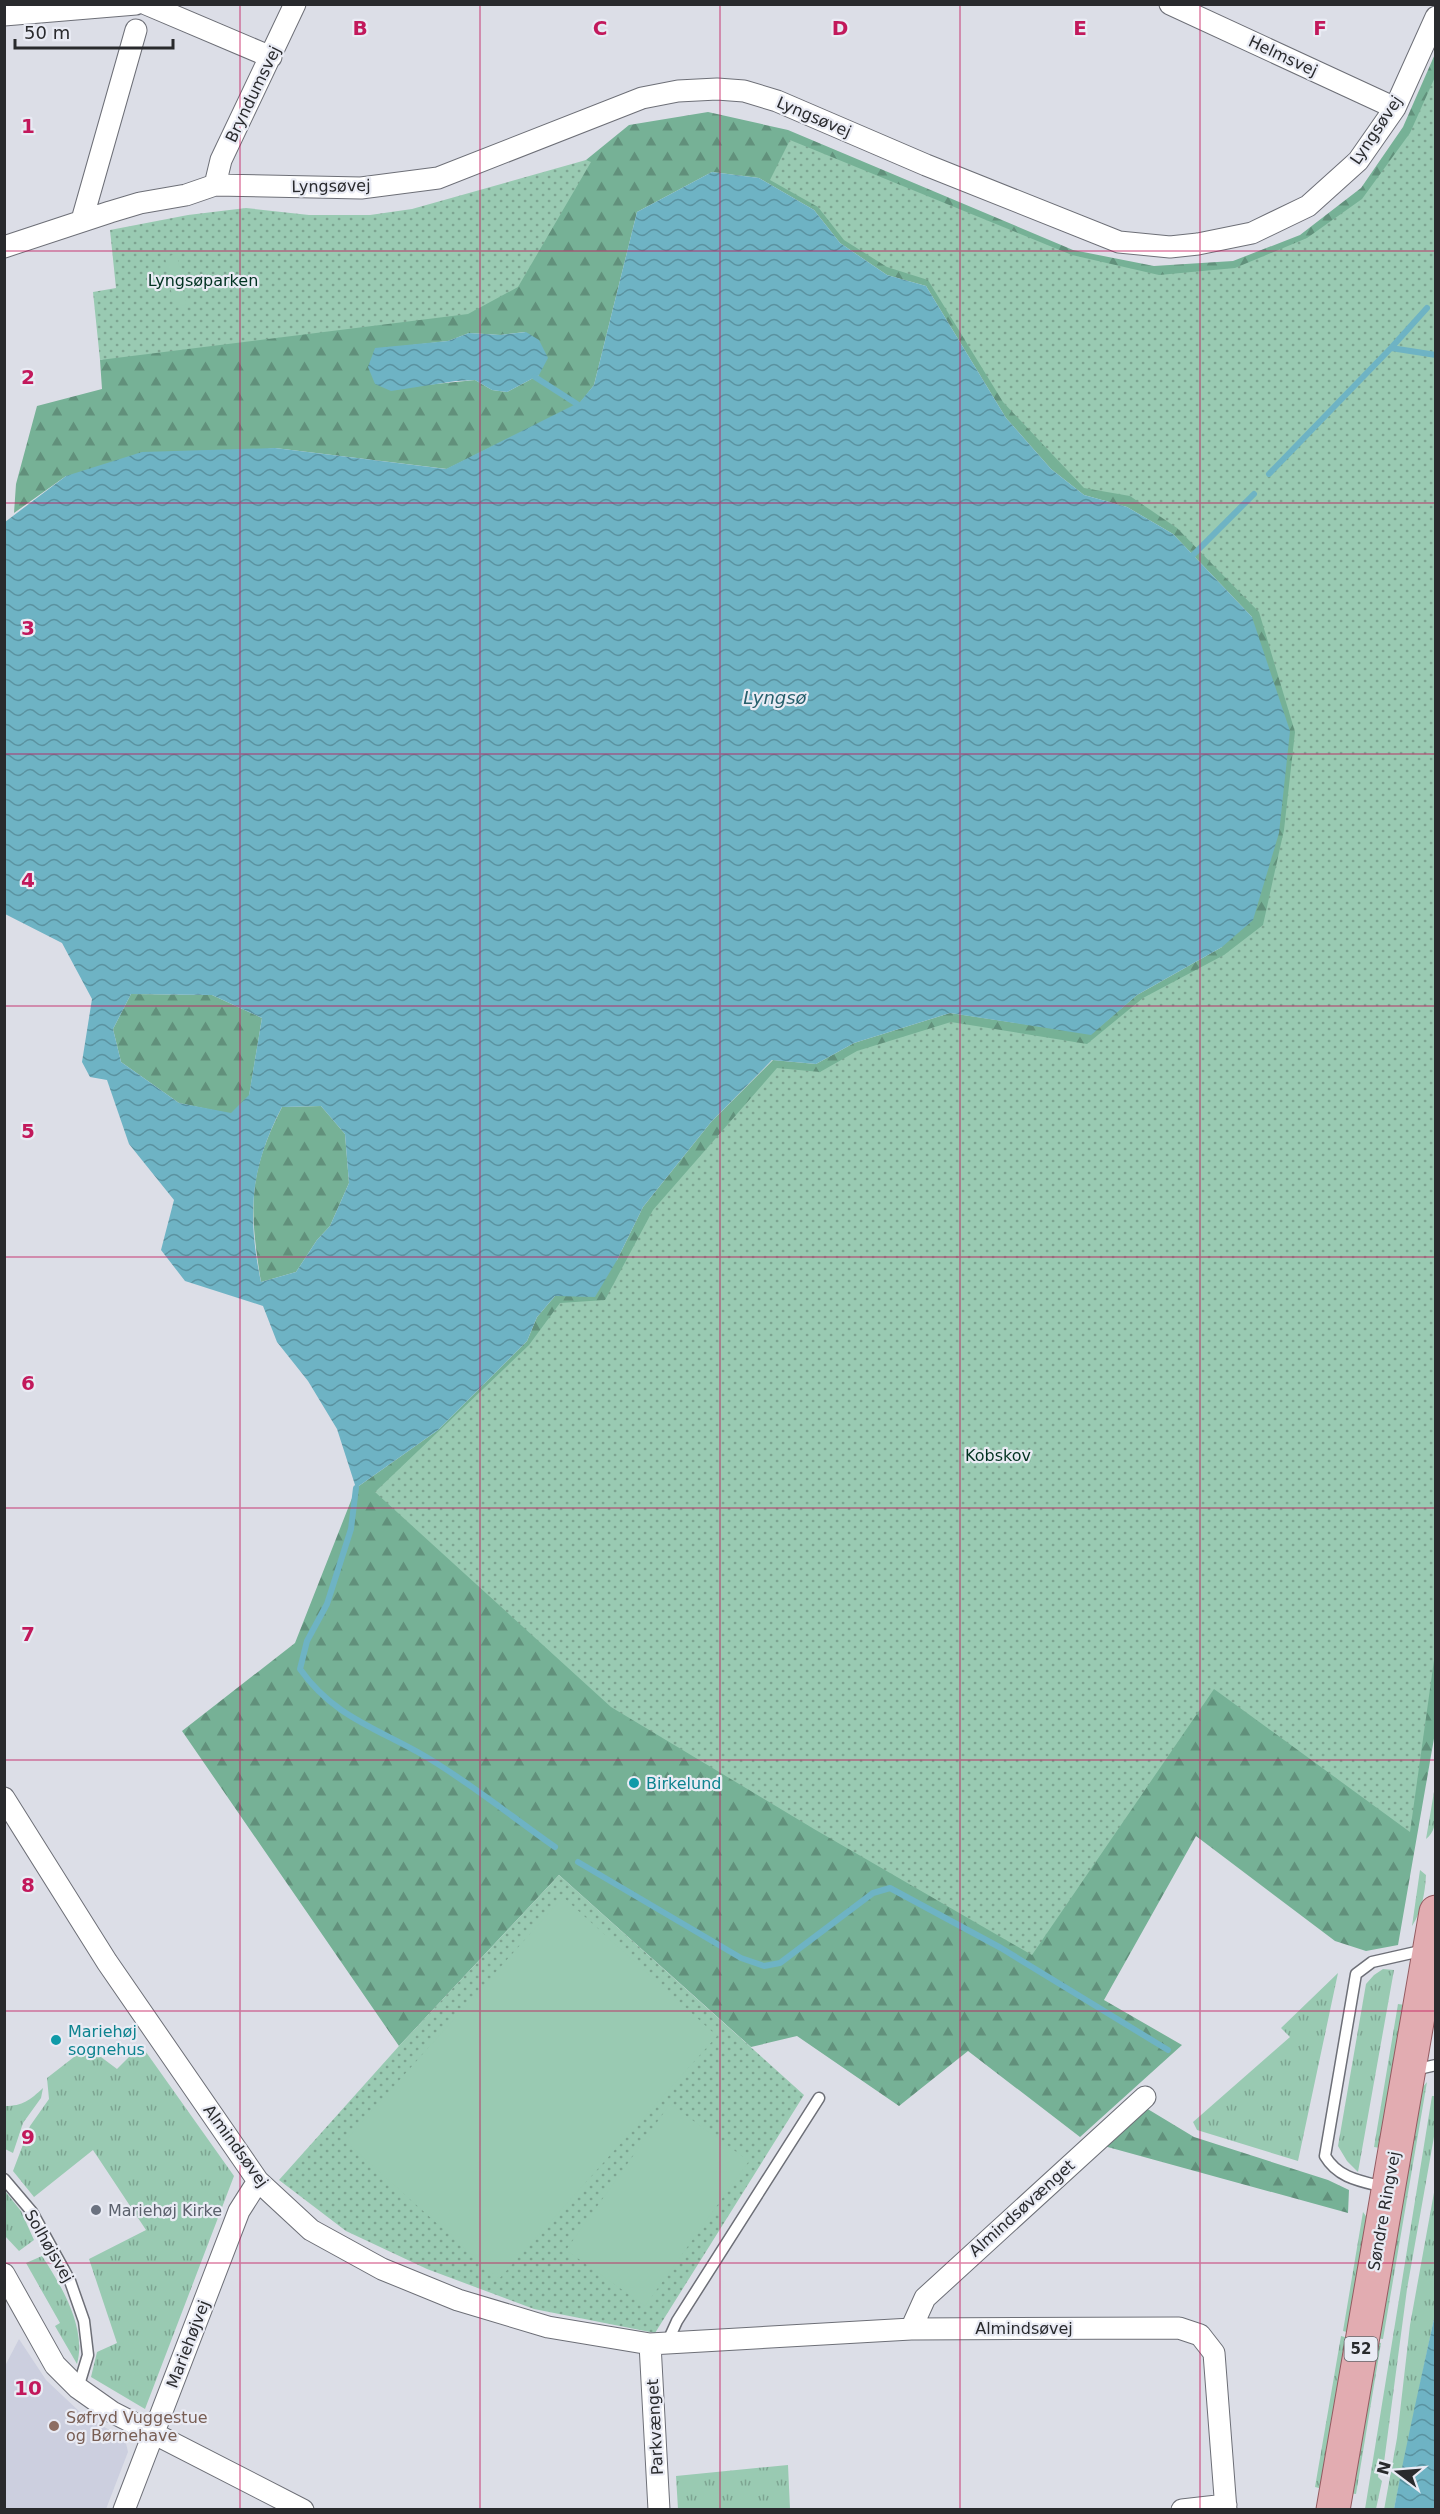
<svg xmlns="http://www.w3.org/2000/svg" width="1440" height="2514" font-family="'DejaVu Sans',sans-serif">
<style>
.built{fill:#cccfdf}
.grass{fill:url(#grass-tufts)}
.forest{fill:url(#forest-firs);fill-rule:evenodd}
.park{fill:url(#park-dots)}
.pitch{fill:#99cab2}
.water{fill:url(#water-waves);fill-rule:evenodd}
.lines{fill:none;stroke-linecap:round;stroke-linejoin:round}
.stream{stroke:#6eb3c4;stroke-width:6}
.lane-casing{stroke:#6d6f77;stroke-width:13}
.street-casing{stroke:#6d6f77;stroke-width:23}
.primary-casing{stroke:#945b61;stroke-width:35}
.lane{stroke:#fff;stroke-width:10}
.street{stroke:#fff;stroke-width:21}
.primary{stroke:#e2acb1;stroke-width:33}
.grid{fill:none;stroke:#c2185b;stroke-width:1.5;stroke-opacity:0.55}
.culture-dot{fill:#0f9aa8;stroke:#e9ebf4;stroke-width:2}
.worship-dot{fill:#6b7280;stroke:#e9ebf4;stroke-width:2}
.education-dot{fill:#8d6e63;stroke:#e9ebf4;stroke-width:2}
.labels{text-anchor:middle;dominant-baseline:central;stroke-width:4.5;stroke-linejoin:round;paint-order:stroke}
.shield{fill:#e9ebf4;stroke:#636469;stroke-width:1.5}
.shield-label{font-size:15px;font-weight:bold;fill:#292a2d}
.street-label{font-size:16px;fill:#292a2d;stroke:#e9ebf4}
.park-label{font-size:16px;fill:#003220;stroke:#e9ebf4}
.culture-label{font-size:16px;fill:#0d838f;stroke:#e9ebf4;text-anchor:start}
.worship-label{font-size:16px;fill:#5b616d;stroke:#e9ebf4;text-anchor:start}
.education-label{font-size:16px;fill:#785e54;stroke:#e9ebf4;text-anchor:start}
.water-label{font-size:18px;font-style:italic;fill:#265f6c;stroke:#e9ebf4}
.grid-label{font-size:20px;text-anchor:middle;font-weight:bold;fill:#c2185b;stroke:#e9ebf4;stroke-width:4.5;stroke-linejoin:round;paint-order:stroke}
</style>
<defs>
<pattern id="grass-tufts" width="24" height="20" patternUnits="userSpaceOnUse" patternTransform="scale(1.5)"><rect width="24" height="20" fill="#99cab2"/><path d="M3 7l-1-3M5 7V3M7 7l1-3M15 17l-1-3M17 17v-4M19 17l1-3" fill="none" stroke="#7da491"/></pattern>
<pattern id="forest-firs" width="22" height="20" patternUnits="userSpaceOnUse" patternTransform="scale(1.5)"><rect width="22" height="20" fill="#76b196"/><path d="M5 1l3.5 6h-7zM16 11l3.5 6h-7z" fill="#61907b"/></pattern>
<pattern id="park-dots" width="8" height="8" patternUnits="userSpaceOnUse" patternTransform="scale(1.5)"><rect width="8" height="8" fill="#99cab2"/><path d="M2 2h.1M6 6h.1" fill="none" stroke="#7da491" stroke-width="1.8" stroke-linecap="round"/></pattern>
<pattern id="water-waves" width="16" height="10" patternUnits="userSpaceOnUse" patternTransform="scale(1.5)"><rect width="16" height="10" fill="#6eb3c4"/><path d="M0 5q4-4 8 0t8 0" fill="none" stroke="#5a92a0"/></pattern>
</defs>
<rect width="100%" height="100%" fill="#dcdee7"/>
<!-- built -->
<path class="built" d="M19 2339 46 2380 82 2414 125 2439 128 2452 106 2509H5V2366Z"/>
<!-- grass -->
<path class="grass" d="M1435 1786C1436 1802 1440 1829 1426 1839Z
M1420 1870 1426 1875C1425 1893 1422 1911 1412 1926Z
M1383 1969 1394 1970 1358 2172 1347 2161 1338 2146 1366 1984 1374 1975Z
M1338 1973 1298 2161 1197 2130 1193 2122 1290 2037 1281 2028Z
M1398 2004 1405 2005 1380 2148 1374 2147Z
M141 2045 234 2176 145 2409 91 2377 97 2352 117 2343 89 2259 146 2230 93 2150 34 2197 13 2171 30 2126 49 2099 47 2078 83 2050 86 2055 93 2051 117 2069Z
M1427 2082 1383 2339 1375 2338 1417 2094Z
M43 2088 41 2098 23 2123 13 2153 5 2149V2106C23 2106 30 2100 43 2088Z
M1432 2096H1435V2131L1407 2289 1383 2470H1379L1378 2477 1382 2481 1376 2509H1365Z
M1435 2187V2314L1394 2509 1384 2510 1397 2438 1410 2325Z
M5 2191 21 2211 34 2240 19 2251 5 2236Z
M1363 2212 1368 2219 1350 2333 1343 2331Z
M42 2256C61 2285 87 2328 77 2364L55 2326 60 2323 26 2263Z
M1341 2336 1348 2338 1323 2489 1315 2487Z
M1375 2342 1381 2343 1356 2494 1348 2493Z
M788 2465 790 2509H678L676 2476Z"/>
<!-- forest -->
<path class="forest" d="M1435 54 1436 1727 1398 1945 1366 1951 1335 1941 1196 1836 1104 2000 1182 2045 1080 2137 968 2051 899 2106 797 2036 751 2047 559 1875 399 2046 182 1731 295 1643 356 1488 438 1430 527 1341 537 1317 555 1296 617 1260 643 1207 711 1122 773 1060 816 1064 854 1043 950 1013 1091 1034 1137 995 1222 947 1252 617 1173 534 1127 507 1084 495 1051 469 1006 418 926 286 887 275 840 243 814 210 759 178 712 172 637 212 594 385 580 403 447 469 275 448 66 476 14 513 16 484 37 406 102 389 100 360 199 329 517 279 586 160 629 125 708 112 788 130 1073 250 1154 266 1233 261 1300 235 1361 188 1403 127ZM525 332 539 375 507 392 492 390 475 380 416 386 395 347 448 341 469 333 500 335Z
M131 994 212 995 262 1018 249 1096 231 1114 179 1103 121 1062 113 1029Z
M321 1106 345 1134 349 1183 330 1226 317 1240 296 1272 261 1282C249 1209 248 1174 282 1107Z
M1146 2108 1194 2137 1328 2180 1349 2190 1348 2213 1104 2146Z"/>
<!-- park -->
<path class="park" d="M1435 77 1436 1646 1410 1832 1214 1689 1032 1955 814 1829 611 1707 375 1492 529 1345 560 1303 605 1300 653 1210 777 1068 820 1072 857 1051 951 1022 1087 1044 1143 998 1224 955 1263 925 1284 830 1295 732 1259 612 1177 528 1130 496 1084 488 1003 402 928 280 887 267 844 240 818 207 770 180 790 140 1072 255 1159 275 1235 268 1307 238 1362 199 1410 133Z
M586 160 591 162 518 287 468 314 100 360 93 292 116 288 110 230 188 215 246 208 309 215H370L412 209Z
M559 1875 804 2095 655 2333 534 2309 427 2269 346 2231 279 2180 399 2046Z"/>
<!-- pitch -->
<path class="pitch" d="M177 254 186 305 174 307 165 257Z
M563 1897 717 2036 499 2279 345 2141Z
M670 2104 749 2161 645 2306 566 2250Z"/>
<!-- water -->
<path class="water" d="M712 172 759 178 814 210 840 243 887 275 926 286 1006 418 1051 469 1084 495 1127 507 1173 534 1252 617 1290 731 1279 833 1253 920 1222 947 1137 995 1091 1035 950 1013 854 1043 816 1064 772 1060 711 1122 643 1207 617 1260 595 1297 555 1296 537 1317 527 1341 438 1430 356 1488 337 1429 308 1381 277 1342 263 1306 185 1281 161 1250 174 1200 129 1144 107 1080 90 1077 82 1062 92 999 62 943 5 914V522L66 476 142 452 275 448 446 469 580 402 594 385 637 212ZM131 994 212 995 262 1018 249 1095 231 1113 179 1103 121 1062 113 1029ZM321 1106 345 1134 349 1183 330 1226 317 1240 296 1272 261 1282C247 1215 250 1168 282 1107Z
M526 332 539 340 548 358 539 375 507 392 492 390 475 380 456 381 391 391 375 384 368 367 375 348 448 341 469 333 500 335Z
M1435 2314V2509H1394C1406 2444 1421 2379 1435 2314Z"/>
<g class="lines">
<!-- stream -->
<path class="stream" d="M1391 348 1436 355
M535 377 577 404
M1269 474 1391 348 1427 308
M1193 555 1254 494
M356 1488 351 1529 327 1604 307 1641 300 1669C333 1716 376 1728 423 1755 468 1781 512 1817 555 1847
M578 1862 741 1958 764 1966 780 1963 873 1893 890 1888 1001 1948 1168 2050"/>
<defs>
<path id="lane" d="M1414 2070 1436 2065
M4 2179 32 2212 70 2281 84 2321 88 2355 78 2388
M1384 2187C1360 2181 1338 2178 1325 2156L1356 1974 1372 1962 1425 1950
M667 2343 677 2321 819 2098"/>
<path id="street" d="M146 4 271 57
M1170 4 1395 108
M4 15 136 4
M215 185 221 160 295 4
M82 220 136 30
M4 247 110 212 140 203 186 195 215 185 361 188 438 178 642 98 678 91 717 89 744 91 777 101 926 165 1119 242 1170 247 1198 244 1252 233 1308 206 1358 161 1395 108 1436 17
M4 1798 107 1962 258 2181 311 2230 382 2269 458 2300 548 2327 650 2344 911 2329 1179 2328 1200 2335 1214 2353 1226 2510
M4 2274 55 2365 78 2388 112 2412 303 2510
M911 2329 925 2298 1145 2097
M650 2344 659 2510
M124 2510 239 2211 258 2181
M1182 2510 1226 2505"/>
<path id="primary" d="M1333 2510 1436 1912"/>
</defs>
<!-- lane casing -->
<use href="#lane" class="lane-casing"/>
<!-- street casing -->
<use href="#street" class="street-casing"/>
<!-- primary casing -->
<use href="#primary" class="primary-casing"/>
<!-- lane -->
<use href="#lane" class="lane"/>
<!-- street -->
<use href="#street" class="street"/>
<!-- primary -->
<use href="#primary" class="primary"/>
</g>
<!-- grid -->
<path class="grid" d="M240 4V2510M480 4V2510M720 4V2510M960 4V2510M1200 4V2510M4 251H1436M4 503H1436M4 754H1436M4 1006H1436M4 1257H1436M4 1508H1436M4 1760H1436M4 2011H1436M4 2263H1436"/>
<!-- markers -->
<g class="culture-dot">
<circle cx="634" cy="1783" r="6"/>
<circle cx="56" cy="2040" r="6"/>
</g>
<circle class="worship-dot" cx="96" cy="2210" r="6"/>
<circle class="education-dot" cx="54" cy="2426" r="6"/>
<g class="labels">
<!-- shield labels -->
<rect class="shield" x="1344.5" y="2337" width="33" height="24" rx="4.5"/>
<g class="shield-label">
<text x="1361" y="2349">52</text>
</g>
<!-- street labels -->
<g class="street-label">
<text transform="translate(1283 56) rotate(25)">Helmsvej</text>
<text transform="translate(253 94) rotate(-64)">Bryndumsvej</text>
<text transform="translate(814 117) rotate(23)">Lyngsøvej</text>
<text transform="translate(1376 130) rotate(-56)">Lyngsøvej</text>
<text transform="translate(331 186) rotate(-1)">Lyngsøvej</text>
<text transform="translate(236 2146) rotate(54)">Almindsøvej</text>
<text transform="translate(1022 2208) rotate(-42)">Almindsøvænget</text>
<text transform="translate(1384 2211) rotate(-80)">Søndre Ringvej</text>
<text transform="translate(49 2246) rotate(60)">Solhøjsvej</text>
<text x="1024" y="2328">Almindsøvej</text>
<text transform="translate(188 2344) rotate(-69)">Mariehøjvej</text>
<text transform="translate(655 2427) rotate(-93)">Parkvænget</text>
</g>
<!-- park labels -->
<g class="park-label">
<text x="203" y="280">Lyngsøparken</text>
<text x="998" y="1455">Kobskov</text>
</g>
<!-- culture labels -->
<g class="culture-label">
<text x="646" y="1783">Birkelund</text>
<text x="68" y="2031">Mariehøj<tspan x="68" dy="18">sognehus</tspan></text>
</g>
<!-- worship labels -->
<g class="worship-label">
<text x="108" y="2210">Mariehøj Kirke</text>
</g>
<!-- education labels -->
<g class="education-label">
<text x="66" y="2417">Søfryd Vuggestue<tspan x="66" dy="18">og Børnehave</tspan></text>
</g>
<!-- water labels -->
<g class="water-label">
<text x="775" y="697">Lyngsø</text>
</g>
</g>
<g class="grid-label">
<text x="360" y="35">B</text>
<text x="600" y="35">C</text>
<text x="840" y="35">D</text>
<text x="1080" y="35">E</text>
<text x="1320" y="35">F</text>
<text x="28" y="133">1</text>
<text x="28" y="384">2</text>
<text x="28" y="635">3</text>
<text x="28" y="887">4</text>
<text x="28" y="1138">5</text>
<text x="28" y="1390">6</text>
<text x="28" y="1641">7</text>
<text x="28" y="1892">8</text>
<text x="28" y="2144">9</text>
<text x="28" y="2395">10</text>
</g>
<!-- border -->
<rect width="1440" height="2514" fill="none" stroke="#292a2d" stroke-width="12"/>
<!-- north arrow -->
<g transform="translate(1398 2472) rotate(286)" stroke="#e9ebf4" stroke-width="4.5" paint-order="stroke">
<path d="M0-4.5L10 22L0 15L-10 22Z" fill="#292a2d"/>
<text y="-9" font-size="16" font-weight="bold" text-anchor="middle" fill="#292a2d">N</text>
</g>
<!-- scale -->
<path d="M15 39v9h158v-9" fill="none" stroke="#292a2d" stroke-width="3"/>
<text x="24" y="39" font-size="18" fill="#292a2d" stroke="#e9ebf4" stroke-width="4.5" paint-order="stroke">50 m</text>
</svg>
